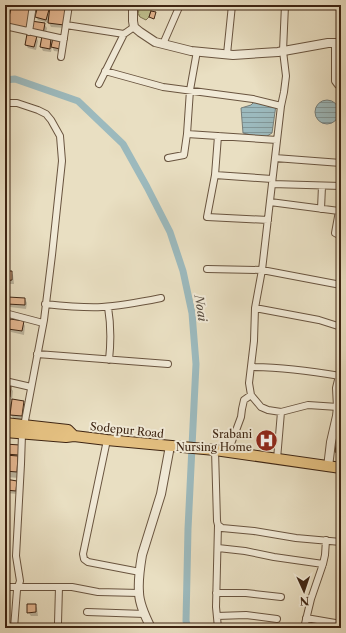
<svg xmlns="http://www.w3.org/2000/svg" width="346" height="633" font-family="'Libre Caslon Text',serif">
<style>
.grass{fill:url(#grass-tufts);stroke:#7e7250}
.water{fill:url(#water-rules);stroke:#767e7a}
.shadow{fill:#0003;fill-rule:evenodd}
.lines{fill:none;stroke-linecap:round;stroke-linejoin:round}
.canal{stroke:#9cbabe;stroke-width:7}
.building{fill:#e3b690;stroke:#3e2513}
.minor-casing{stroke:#69543f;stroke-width:8}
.tertiary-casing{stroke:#69543f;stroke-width:10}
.primary-casing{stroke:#3e2513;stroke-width:12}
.minor{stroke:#f1ead7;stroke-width:6}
.tertiary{stroke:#f1ead7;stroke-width:8}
.primary{stroke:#e4c081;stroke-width:10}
.labels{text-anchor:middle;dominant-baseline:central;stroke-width:4;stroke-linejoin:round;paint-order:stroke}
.street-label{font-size:11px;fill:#3e2513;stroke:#f1ead7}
.poi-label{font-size:11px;fill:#3e2513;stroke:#f1ead7;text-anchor:end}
.water-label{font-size:12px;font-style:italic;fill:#564a3e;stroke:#f1ead7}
</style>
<defs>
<pattern id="grass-tufts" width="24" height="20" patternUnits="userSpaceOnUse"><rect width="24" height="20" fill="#bfc08e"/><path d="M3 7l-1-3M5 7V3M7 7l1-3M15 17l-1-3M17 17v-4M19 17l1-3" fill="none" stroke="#9d9c73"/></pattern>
<pattern id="water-rules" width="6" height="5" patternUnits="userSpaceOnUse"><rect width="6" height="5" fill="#9cbabe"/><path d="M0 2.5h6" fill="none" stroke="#819799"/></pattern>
</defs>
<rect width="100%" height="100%" fill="#e9dfc2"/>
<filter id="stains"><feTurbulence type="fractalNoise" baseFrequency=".005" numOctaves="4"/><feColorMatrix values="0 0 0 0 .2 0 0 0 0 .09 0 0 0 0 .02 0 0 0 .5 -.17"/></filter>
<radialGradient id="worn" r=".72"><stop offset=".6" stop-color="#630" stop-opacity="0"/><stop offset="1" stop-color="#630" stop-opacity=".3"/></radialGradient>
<!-- grass -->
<path class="grass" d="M140 5H150L152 6 149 17 146 20 140 17 138 14Z"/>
<!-- water -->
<path class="water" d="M256 100 276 105 272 133 264 138 243 133 241 108 251 105Z
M315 112a12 12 0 1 1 24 0a12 12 0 1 1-24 0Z"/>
<!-- shadow -->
<path class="shadow" d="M13 5H34L31 22 44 24 47 28 45 37 51 38 53 42 54 39 62 52 54 51 52 47 51 52 43 51 41 47 42 37 36 36 38 41 36 50 28 48 26 45 33 36 28 32Z
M39 5H47V6L58 8 57 5H70L66 28 51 27 49 23 38 20 36 17Z
M5 272H11L13 275 14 284H6L5 282Z
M25 299 27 303 26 309 10 307 8 304Z
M5 320 7 324 5 332Z
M23 322 25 326 24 335 11 332 9 329Z
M5 332 6 333 8 336 7 341H5Z
M5 387H10L13 391 12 400 23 402 26 405 24 420 13 418 11 415V420L5 419ZM8 400H13L12 406Z
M270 434 274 444V448H267L265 444Z
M341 435V459L336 452Z
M5 445 23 452 20 478 5 477Z
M5 480 16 482 19 485 18 494 5 493Z
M35 605 37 608 38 616H31L28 612Z"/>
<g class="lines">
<!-- canal -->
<path class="canal" d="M5 80 15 79 78 101 123 144 147 187 170 232 183 271 192 313 196 364 188 529 186 621 188 628"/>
</g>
<!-- building -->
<path class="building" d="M12 5H28L32 6 26 29 7 24Z
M38 5 50 6 46 20 35 17Z
M50 6 66 8 64 25 48 23Z
M151 11 156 12 154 19 149 17Z
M31 21 45 23 43 34 29 32Z
M27 34 37 36 34 47 25 45Z
M42 36 51 37 50 49 40 47Z
M53 38 62 40 60 49 51 47Z
M5 271H12V280L5 281Z
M8 297 25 298V305L7 304Z
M10 319 24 321 22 331 8 329Z
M5 386H11L10 397H5Z
M12 399 24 401 22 416 10 415Z
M5 400H9L8 414H5Z
M264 433H270V439H273V445H264Z
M338 433 341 434V453L335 452Z
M5 444 20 445 19 455 5 454Z
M5 455 18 456 17 472 5 471Z
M5 479 17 481 16 491 5 490Z
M27 604H36V612L27 613Z"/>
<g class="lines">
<defs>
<path id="minor" d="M66 25 124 34
M5 26 64 39
M29 32 33 5
M335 43V81L338 85 341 86
M163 44 180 5
M227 54 232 5
M61 57 69 5
M105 71 163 87 253 99 281 106
M99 84 124 34 134 27
M5 103H17L38 110 46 114 51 120 60 136 62 161 52 255 44 320 24 426 22 434 21 464 16 556 20 581 17 590 14 628
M187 134 277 140
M218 136 215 175 207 217 268 220
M168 158 184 155 187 134 190 90 197 51
M275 158 341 163
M215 175 272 179
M272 184 341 186
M270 202 339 211
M321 209 322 186
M341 210 339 211 335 233 341 236
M207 269 262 270 341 285
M45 304C64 306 83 308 102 307 121 306 141 302 161 298
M108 307C111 325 111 342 109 360
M255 308 262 270 281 106 284 92 286 76 283 51 285 5
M5 313 43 323
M37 354 168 364
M251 367C281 367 311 371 340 376
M5 381 31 387
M281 412 268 410 261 407 251 395 249 383 254 341 255 308 319 320 341 327
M107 440 83 554 84 559 88 562 140 572
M215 450 217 521 218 525 222 528 254 531 296 538 341 542
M228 452 241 417 242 409 244 400 251 395
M277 459 281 412 308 405 338 407
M218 548 245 551 274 557 323 564
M5 587H72L98 592 139 593
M216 593H246L281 597
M87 612 145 614
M217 616 246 615 277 619
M306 618 341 624
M58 623 59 587
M218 628 216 607 218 525
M304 628 311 599 323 564 325 555 326 540"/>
<path id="tertiary" d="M133 5V21L134 27 140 32 155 42 191 51 233 55 278 52 328 43H341
M328 467 331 442 337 416 338 407 337 388 341 372
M151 628C146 618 139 604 139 592 138 580 140 567 142 555L161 494 170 446"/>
<path id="primary" d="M5 423 68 430 74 436
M5 432 66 437 74 436 107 440 215 450 341 468"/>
</defs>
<!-- minor casing -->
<use href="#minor" class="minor-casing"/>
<!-- tertiary casing -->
<use href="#tertiary" class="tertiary-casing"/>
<!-- primary casing -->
<use href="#primary" class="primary-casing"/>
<!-- minor -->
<use href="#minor" class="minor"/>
<!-- tertiary -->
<use href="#tertiary" class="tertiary"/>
<!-- primary -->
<use href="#primary" class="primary"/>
</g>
<!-- icons -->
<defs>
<symbol id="hospital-disc" viewBox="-11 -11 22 22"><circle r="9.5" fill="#8f2418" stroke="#f1ead7"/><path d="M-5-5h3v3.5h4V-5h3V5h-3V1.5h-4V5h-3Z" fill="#fff"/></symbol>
</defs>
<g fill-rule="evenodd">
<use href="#hospital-disc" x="254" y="428" width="25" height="25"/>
</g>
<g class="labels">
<!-- street labels -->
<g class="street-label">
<text transform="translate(127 430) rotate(6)">Sodepur Road</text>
</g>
<!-- poi labels -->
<g class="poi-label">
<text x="252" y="434">Srabani<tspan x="252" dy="13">Nursing Home</tspan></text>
</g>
<!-- water labels -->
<g class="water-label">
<text transform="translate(201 308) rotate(81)">Noai</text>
</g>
</g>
<!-- margin -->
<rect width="346" height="633" fill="none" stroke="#e9dfc2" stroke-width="20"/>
<rect x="6" y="6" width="334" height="621" fill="none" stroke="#3e2513" stroke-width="2"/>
<rect x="10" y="10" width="326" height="613" fill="none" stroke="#3e2513"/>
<!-- north arrow -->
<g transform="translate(304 591) rotate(177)" stroke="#f1ead7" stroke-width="3" paint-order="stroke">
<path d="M0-3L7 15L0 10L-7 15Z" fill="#3e2513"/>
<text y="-6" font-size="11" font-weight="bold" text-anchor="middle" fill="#3e2513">N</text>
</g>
<rect width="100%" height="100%" filter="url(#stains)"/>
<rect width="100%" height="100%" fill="url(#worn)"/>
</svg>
